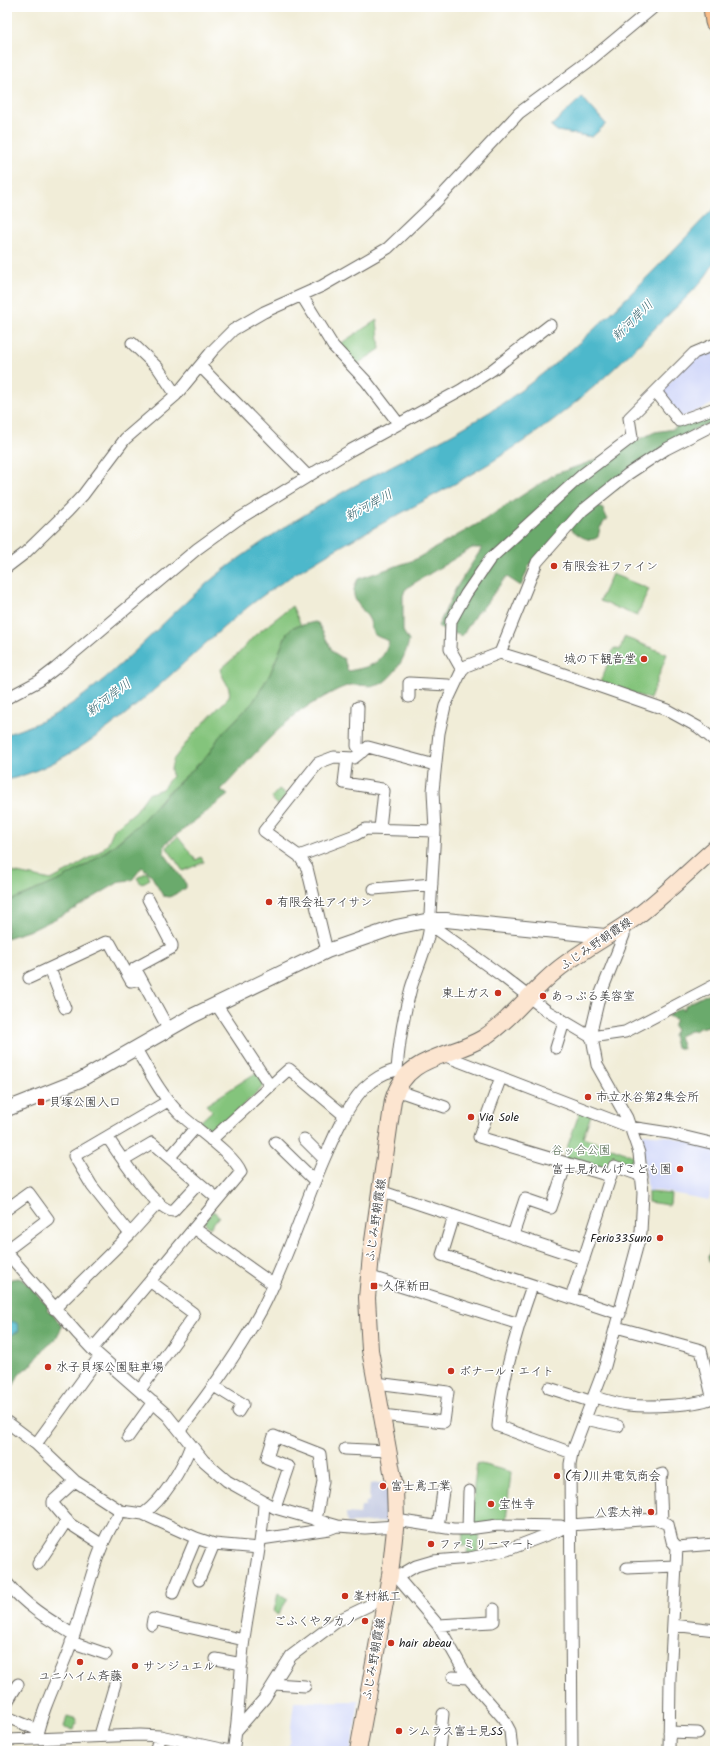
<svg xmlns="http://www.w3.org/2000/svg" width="722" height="1758" font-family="Kalam,'Klee One',sans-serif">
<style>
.built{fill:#d3d9f9}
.industrial{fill:#bcc3de}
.green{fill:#84c47c;stroke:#50704c}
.forest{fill:#6baa6c;stroke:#446344}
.water{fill:#4eb8cb;stroke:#356a74}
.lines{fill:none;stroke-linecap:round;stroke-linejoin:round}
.minor-casing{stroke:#67655e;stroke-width:13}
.tertiary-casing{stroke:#67655e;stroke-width:16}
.secondary-casing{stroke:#67655e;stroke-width:18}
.trunk-casing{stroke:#67655e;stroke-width:21}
.minor{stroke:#fff;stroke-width:11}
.tertiary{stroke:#fff;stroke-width:14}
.secondary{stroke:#fce5d0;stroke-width:16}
.trunk{stroke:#f8bd89;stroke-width:19}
.poi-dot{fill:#c8321e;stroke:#fff;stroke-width:1.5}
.labels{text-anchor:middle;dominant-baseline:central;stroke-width:3;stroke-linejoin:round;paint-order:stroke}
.poi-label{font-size:12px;fill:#1c1c1c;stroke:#fff;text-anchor:start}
.street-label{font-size:12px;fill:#1c1c1c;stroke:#fff}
.park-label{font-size:12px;fill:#465f42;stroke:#fff}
.water-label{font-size:13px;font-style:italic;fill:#32626b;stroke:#fff}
</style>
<rect width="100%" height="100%" fill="#fff"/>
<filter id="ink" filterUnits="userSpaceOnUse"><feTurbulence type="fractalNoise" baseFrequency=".025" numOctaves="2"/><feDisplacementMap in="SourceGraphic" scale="8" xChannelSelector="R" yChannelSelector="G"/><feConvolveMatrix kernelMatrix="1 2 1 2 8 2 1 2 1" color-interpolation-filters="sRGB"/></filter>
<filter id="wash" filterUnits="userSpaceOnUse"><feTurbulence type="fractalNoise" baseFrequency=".012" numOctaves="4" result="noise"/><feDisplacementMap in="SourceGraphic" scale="16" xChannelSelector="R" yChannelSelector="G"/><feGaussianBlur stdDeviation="0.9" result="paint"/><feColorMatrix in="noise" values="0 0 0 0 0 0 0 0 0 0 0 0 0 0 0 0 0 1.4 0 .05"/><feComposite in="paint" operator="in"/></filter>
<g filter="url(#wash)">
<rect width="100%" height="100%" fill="#f1edd8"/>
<!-- built -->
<path class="built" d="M715 347V403L681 418 661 392 690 360Z
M643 1134 667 1136 715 1148V1175L709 1200 660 1191H648L641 1138Z
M359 1701 351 1751H288L294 1702Z"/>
<!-- industrial -->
<path class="industrial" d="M388 1482 389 1519 386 1522 347 1523 346 1513 360 1514 361 1506H365L366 1502 369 1501 370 1484Z"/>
<!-- green -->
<path class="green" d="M377 320 380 349 356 365 338 345Z
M612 574 649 589 637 616 600 601Z
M292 606 301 625 293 627 287 633 270 674 253 702 219 737 208 755 160 800 142 821 114 845 88 864 60 880 7 902V871L51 880 68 871 102 850 108 843 114 829 136 811 148 794 162 789 172 776 171 769 173 760 195 732 229 697C232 685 221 680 221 669L239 653 254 636Z
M624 637 667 654 650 699 600 683 614 648 620 650Z
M279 789 287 795 278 805 271 798Z
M178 837 196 860 201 857 204 862 183 871 167 848 169 844Z
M147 872 150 879 141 884 137 878Z
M257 1072 264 1082 263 1087 216 1130H207L199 1123 212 1111 206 1105Z
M580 1111 591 1115 583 1137 636 1157 637 1167 610 1169 605 1172 563 1159Z
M648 1192 671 1194 670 1204 668 1205 648 1202Z
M213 1211 219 1216 210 1228 204 1222Z
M477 1463 511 1472 506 1521 472 1526 474 1486Z
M480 1532 478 1552 467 1554 468 1546H462L463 1533Z
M278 1593 288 1599 278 1614 274 1612Z
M67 1716 77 1719 74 1730 64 1728Z"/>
<!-- forest -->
<path class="forest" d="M715 410V421L693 430 598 503V507L603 509 607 518 600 528 598 537C588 545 574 532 567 525L529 566 521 586 507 577 505 578 482 609 477 612 462 636C453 632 445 633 438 626L456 588 482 548H472L411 585 405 590 403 596V631L409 641C405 657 398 671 384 682 376 689 361 684 351 685 340 687 326 696 315 702 283 719 248 762 221 790L228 795 165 844 164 853 186 884V888L170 897 163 896 151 875 142 867 132 880 121 881 71 911 34 929 7 938V902L60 880 88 864 115 845 142 821 161 800 208 755 219 737 253 702 270 674 287 633 293 627 315 622 318 623 333 652 344 659 348 671C370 667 383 664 389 641 384 639 377 637 374 634 370 629 372 624 369 619 360 604 347 599 358 579L414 560 481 522 555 474 593 461 655 432 674 429 678 424Z
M715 990V1030L709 1026 699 1028 695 1031H690L679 1036 683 1049 676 1047 673 1035 676 1030 673 1026 676 1019 667 1016 680 1008 684 1010 686 1005Z
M715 1229V1269L711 1267 708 1257C712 1248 709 1238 715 1229Z
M18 1278 24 1280 48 1306 47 1311 54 1315 62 1327 55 1340 44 1349 30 1367 25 1369 18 1376 14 1385 7 1392V1284L11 1279Z"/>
<!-- water -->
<path class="water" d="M582 97 606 124 592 137 557 131 551 126Z
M715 207C715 220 718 254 713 264 705 282 675 308 660 323 618 367 572 409 521 443 439 499 346 536 265 594 185 652 105 756 7 780V734C26 728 47 720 64 709 123 671 167 614 222 571 267 537 315 507 365 480 407 457 450 437 491 411 576 356 645 279 715 207Z
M11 1321 17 1323 19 1331 11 1335 7 1341V1325Z"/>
</g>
<g filter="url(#ink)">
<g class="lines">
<defs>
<path id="minor" d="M302 296 333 346 366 381 399 424
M132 343 158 368 176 395
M200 366 307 475
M657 393 679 421 715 408
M7 567 24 554 68 511 83 495 125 439 176 395 213 350 233 330 264 312 322 286 388 248 437 201 519 113 588 62 654 7
M500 653 537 562 582 511 628 474 666 449 715 424
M462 670 450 649 451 621 466 594 490 559 582 475 632 437 629 418 694 353 715 344
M409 697V683L448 685 453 688
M7 698 39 681 56 668 197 549 237 520 351 450 461 390 492 370 550 325
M358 707 357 746 362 752
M347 758 344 783 382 789 384 791 380 828
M299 856 355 835 366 829 435 831
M374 889 432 884
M148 899 172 945V948L135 968 169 1030
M431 925 502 976 547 1011 591 1037 625 1032 715 985
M327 951 307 868 299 856 264 831 318 763 334 757 354 758 368 747 435 765
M50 969 65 1008
M29 978 106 942 110 943 131 981 141 979
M216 1004 270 1086
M556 1048 564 1022
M443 1055 630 1127 669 1133 715 1144
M404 1076 397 1070C399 1042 404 1014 411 988 418 965 432 938 430 914L435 831 433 791 439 733 445 706 462 670 466 666 500 653 529 662 667 710 698 727 715 741
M501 1077 479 1137 610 1176
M396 1090 445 1107
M108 1138C118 1153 155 1210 173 1211L199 1183
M304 1139 324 1159
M211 1140 289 1069 345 1116
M275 1142 315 1181
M170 1157 196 1127
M123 1160 152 1143 218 1199
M380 1191 584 1259
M7 1209 29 1193 48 1219 7 1250
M454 1216 442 1255 620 1314
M194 1228 274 1285
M130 1234 92 1186 74 1156 168 1101
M513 1235 525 1199 551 1208 566 1164
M7 1253 77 1333 92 1349 167 1415 204 1461 227 1481 275 1508 338 1526 365 1528 396 1526
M368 1276 519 1324
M532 1286C516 1331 502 1378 498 1426L572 1453
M571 1298 614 1166 642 1176
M54 1309 130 1234 159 1202
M616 1327 701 1350 711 1392 715 1399
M92 1349C143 1291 191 1231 241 1172 235 1155 193 1127 179 1113 161 1095 149 1071 136 1049
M376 1383 448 1392 444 1422 382 1415
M214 1386 243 1404 238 1412
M549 1388 593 1402
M140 1390 194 1316 193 1313 151 1282
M595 1397C606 1400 617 1404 628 1405 646 1407 699 1406 714 1397
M585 1419 618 1426
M7 1422 36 1444 75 1481 121 1511 143 1514 196 1538 214 1544 259 1548
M180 1430C210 1392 239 1352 262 1309 287 1261 303 1207 325 1157 335 1134 346 1108 363 1089 372 1080 385 1072 397 1070
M128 1437 153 1402
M36 1444 100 1356
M345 1449 388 1451
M75 1481 53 1501V1504L70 1524 101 1544
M275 1508 289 1467 267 1458 274 1436 320 1454 323 1481 316 1520
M143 1514C164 1499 182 1469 191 1445
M396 1520 453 1529H468L498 1525 561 1526
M662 1521 660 1475 663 1474
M570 1525 655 1519 668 1524 672 1541 677 1547 670 1678 669 1751
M438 1527 443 1491
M468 1529 469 1491
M261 1539 329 1529 337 1526
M677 1547 715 1544
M38 1564 67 1520
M627 1568 676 1566
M391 1576 397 1577 416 1566 433 1561 470 1558 507 1550 570 1526
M397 1577 438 1625 468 1678 503 1718 510 1731 512 1751
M199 1580 214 1544
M7 1583C27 1607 48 1619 74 1635
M173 1593 196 1538
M152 1625 153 1619 244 1640
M438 1625 492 1622 494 1621V1609
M673 1625 715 1630
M71 1642 106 1654
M216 1659 242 1664
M453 1677 468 1678
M274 1684 305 1686
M7 1702 18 1684
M7 1717 38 1730
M237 1730 264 1699 291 1656 339 1620 376 1602 385 1600
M669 1732 698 1733
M100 1735 115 1684
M36 1739C43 1705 61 1673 72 1641 87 1598 94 1549 121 1511
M7 1740 140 1735 160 1736 230 1751
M155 1751 160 1736
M233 1751C240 1714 239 1676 244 1639 250 1594 262 1549 264 1503
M439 1751 443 1714
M572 1751 570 1464 572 1453 605 1366 641 1232 643 1193 639 1153 627 1118 597 1065 591 1032 599 998 624 935 623 926"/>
<path id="tertiary" d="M7 1109 80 1080 192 1016 327 951 396 927 430 920H446L605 936"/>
<path id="secondary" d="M358 1751 390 1575 396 1520 395 1488 370 1350 367 1298 371 1255 393 1100C407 1054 448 1059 483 1038 512 1019 531 991 557 970 582 950 610 936 635 918 663 897 689 871 715 848"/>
<path id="trunk" d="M713 7 715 22"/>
</defs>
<!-- minor casing -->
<use href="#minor" class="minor-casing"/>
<!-- tertiary casing -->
<use href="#tertiary" class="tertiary-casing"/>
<!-- secondary casing -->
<use href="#secondary" class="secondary-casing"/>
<!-- trunk casing -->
<use href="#trunk" class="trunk-casing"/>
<!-- minor -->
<use href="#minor" class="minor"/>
<!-- tertiary -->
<use href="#tertiary" class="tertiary"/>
<!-- secondary -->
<use href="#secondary" class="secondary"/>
<!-- trunk -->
<use href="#trunk" class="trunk"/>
</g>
</g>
<!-- markers -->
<g class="poi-dot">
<circle cx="554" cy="566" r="4"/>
<circle cx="644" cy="659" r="4"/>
<circle cx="269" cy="902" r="4"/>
<circle cx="498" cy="993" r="4"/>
<circle cx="543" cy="996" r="4"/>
<circle cx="588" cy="1097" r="4"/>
<rect x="37" y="1098" width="8" height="8" rx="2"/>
<circle cx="471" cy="1117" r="4"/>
<circle cx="680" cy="1169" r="4"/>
<circle cx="660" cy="1238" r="4"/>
<rect x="370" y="1282" width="8" height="8" rx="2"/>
<circle cx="48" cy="1367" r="4"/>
<circle cx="451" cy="1371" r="4"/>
<circle cx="557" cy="1476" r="4"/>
<circle cx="383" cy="1486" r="4"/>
<circle cx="491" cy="1504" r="4"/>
<circle cx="651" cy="1512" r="4"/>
<circle cx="431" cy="1544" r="4"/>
<circle cx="345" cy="1596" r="4"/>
<circle cx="365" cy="1621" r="4"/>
<circle cx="391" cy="1643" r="4"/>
<circle cx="80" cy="1662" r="4"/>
<circle cx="135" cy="1666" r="4"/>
<circle cx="399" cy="1731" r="4"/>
</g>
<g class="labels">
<!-- poi labels -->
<g class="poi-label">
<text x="562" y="566">有限会社ファイン</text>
<text x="636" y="659" text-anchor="end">城の下観音堂</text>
<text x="277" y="902">有限会社アイサン</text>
<text x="490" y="993" text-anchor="end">東上ガス</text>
<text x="551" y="996">あっぷる美容室</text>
<text x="596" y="1097">市立水谷第2集会所</text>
<text x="49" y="1102">貝塚公園入口</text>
<text x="479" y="1117">Via Sole</text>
<text x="672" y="1169" text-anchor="end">富士見れんげこども園</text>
<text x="652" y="1238" text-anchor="end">Ferio335uno</text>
<text x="382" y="1286">久保新田</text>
<text x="56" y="1367">水子貝塚公園駐車場</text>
<text x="459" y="1371">ボナール・エイト</text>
<text x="565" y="1476">(有)川井電気商会</text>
<text x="391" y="1486">富士鳶工業</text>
<text x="499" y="1504">宝性寺</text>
<text x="643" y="1512" text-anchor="end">八雲大神</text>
<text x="439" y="1544">ファミリーマート</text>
<text x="353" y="1596">峯村紙工</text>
<text x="357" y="1621" text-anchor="end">ごふくやタカノ</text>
<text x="399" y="1643">hair abeau</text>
<text x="143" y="1666">サンジュエル</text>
<text x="80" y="1676" text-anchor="middle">ユニハイム斉藤</text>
<text x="407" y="1731">シムラス富士見SS</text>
</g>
<!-- street labels -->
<g class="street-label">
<text transform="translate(596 944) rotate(-34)">ふじみ野朝霞線</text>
<text transform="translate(376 1220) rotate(-82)">ふじみ野朝霞線</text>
<text transform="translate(374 1659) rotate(-80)">ふじみ野朝霞線</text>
</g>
<!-- park labels -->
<g class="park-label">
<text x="581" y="1150">谷ッ合公園</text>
</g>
<!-- water labels -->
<g class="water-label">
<text transform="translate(633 321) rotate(-45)">新河岸川</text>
<text transform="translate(369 506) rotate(-28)">新河岸川</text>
<text transform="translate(109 698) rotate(-37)">新河岸川</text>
</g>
</g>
<!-- margin -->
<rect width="722" height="1758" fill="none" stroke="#fff" stroke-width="24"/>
</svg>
